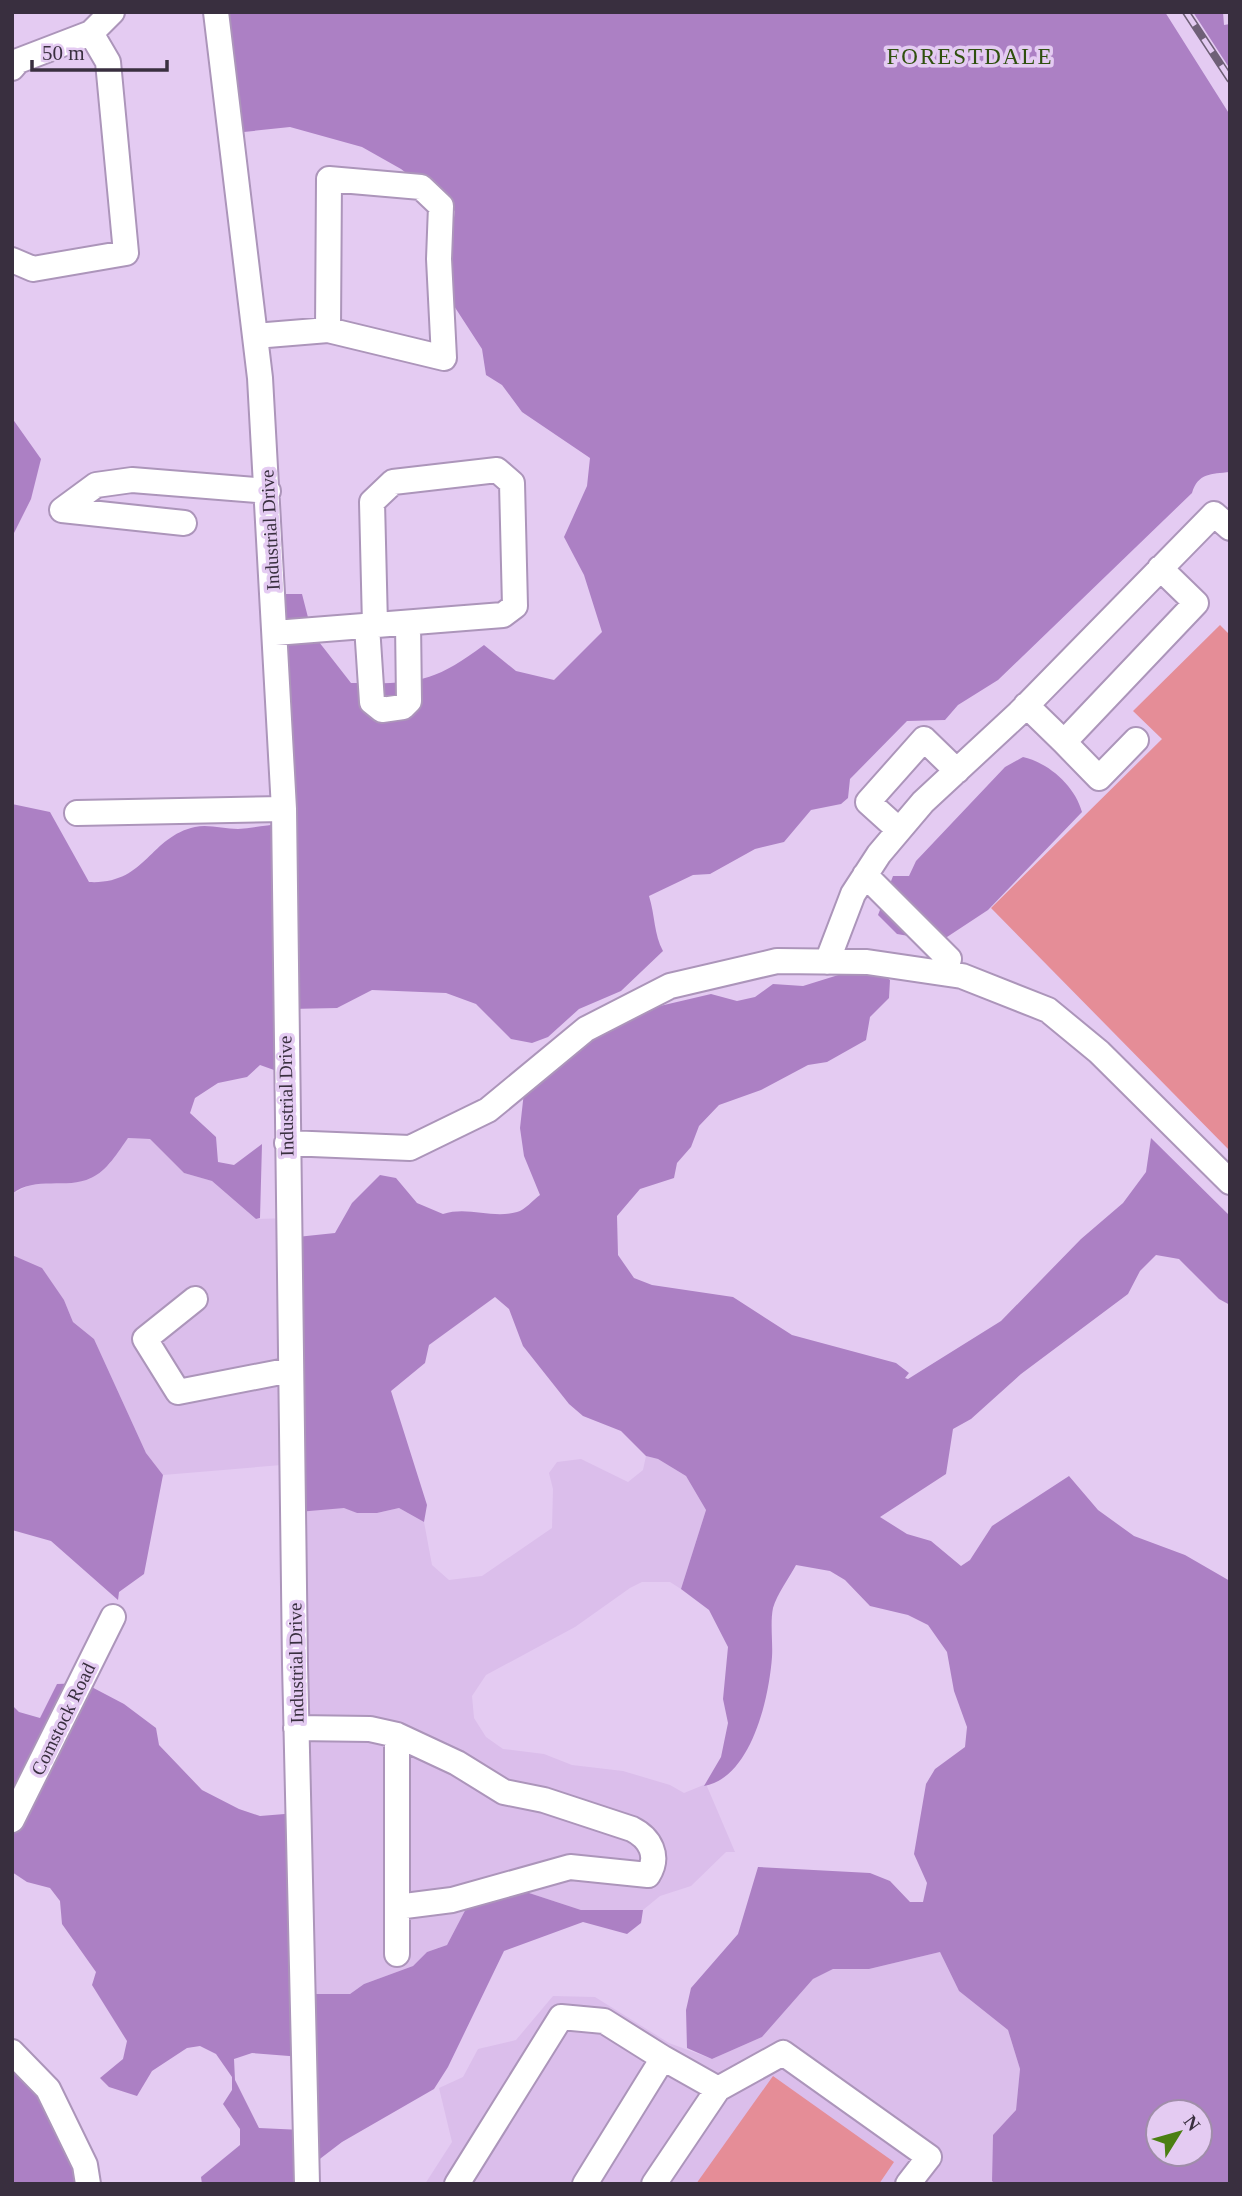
<svg xmlns="http://www.w3.org/2000/svg" width="1242" height="2196" font-family="'Times New Roman',serif">
<style>
.built{fill:#dbbeeb}
.forest{fill:#ac80c4;fill-rule:evenodd}
.building{fill:#e58d97}
.lines{fill:none;stroke-linecap:round;stroke-linejoin:round}
.minor-casing{stroke:#ac95ba;stroke-width:28}
.minor{stroke:#fff;stroke-width:24}
.rail-casing{stroke:#6f6077;stroke-width:8}
.rail{stroke:#e4cbf2;stroke-width:5;stroke-dasharray:16;stroke-linecap:butt}
.labels{text-anchor:middle;dominant-baseline:central;stroke-width:7;stroke-linejoin:round;paint-order:stroke}
.street-label{font-size:19px;fill:#392f3f;stroke:#e4cbf2}
.quarter-label{font-size:23px;letter-spacing:2px;fill:#2f500e;stroke:#e4cbf2}
</style>
<rect width="100%" height="100%" fill="#e4cbf2"/>
<!-- built -->
<path class="built" d="M128 1138 150 1139 184 1173 212 1181 256 1219 292 1218 294 1464 163 1475 146 1453 94 1339 73 1322 64 1300 12 1255V1194L32 1184 90 1179 110 1163Z
M646 1456 658 1459 686 1476 706 1510 681 1589 670 1582H642L630 1588 575 1627 486 1675 472 1696 474 1718 486 1737 503 1749 544 1754 572 1765 623 1771 670 1785 684 1793 706 1784 735 1852H726L691 1886 660 1896 643 1910H581L523 1891 470 1901 447 1945 427 1952 413 1966 364 1984 350 1994H302L298 1512 345 1507 357 1513H377L399 1508 424 1522 432 1565 449 1580 482 1576 552 1528 553 1489 549 1473 557 1462 581 1459 628 1482 643 1470Z
M940 1952 959 1991 1008 2030 1020 2069 1016 2110 993 2136 992 2181 995 2184H425L452 2142 439 2088 463 2077 478 2049 516 2040 553 1996 595 1997 669 2043 712 2059 762 2037 813 1979 833 1969H869Z"/>
<!-- forest -->
<path class="forest" d="M218 12H1165L1230 115V472C1211 474 1198 473 1192 493L998 680 958 705 945 720 907 721 850 779 848 798 841 804 811 810 784 842 755 849 710 874 693 875 649 896C655 915 654 935 663 951L621 991 579 1009 548 1037 532 1043 511 1039 476 1004 446 993 372 990 337 1008 290 1009 288 1075 260 1065 247 1077 218 1083 195 1098 190 1113 216 1137 218 1162 234 1165 262 1144 260 1218 256 1219 212 1181 184 1173 150 1139 128 1138C118 1152 107 1171 91 1178 66 1190 36 1175 12 1194V804L50 812 89 882C146 885 149 837 195 827 208 824 224 829 238 829 252 828 266 825 281 824L276 594H302L312 633 351 683C414 684 432 684 484 645L516 671 554 680 602 632 584 575 564 537 587 486 590 458 522 412 502 385 486 375 482 349 443 289 455 211 401 169 362 147 290 127 234 133Z
M1193 12H1223L1224 25 1230 24V69Z
M12 418 41 459 31 499 12 537Z
M1023 757C1049 763 1075 786 1082 812L988 910 947 937 926 939 897 934 878 915 893 876H909L916 861 1005 767Z
M848 972 882 974 890 980 889 998 870 1017 866 1040 827 1062 808 1065 761 1090 719 1105 699 1126 691 1147 677 1163 674 1178 640 1189 617 1216 618 1255 634 1278 652 1285 733 1297 792 1335 896 1363 909 1373 905 1378 908 1379 1001 1321 1081 1239 1123 1203 1146 1172 1151 1138 1230 1216V1305L1219 1299 1179 1259 1156 1255 1140 1271 1128 1294 1021 1374 971 1419 953 1429 946 1474 880 1517 907 1534 931 1541 961 1566 970 1560 992 1526 1069 1476 1098 1510 1134 1536 1185 1555 1230 1581V2184H995L992 2181 993 2135 1016 2110 1020 2069 1008 2030 959 1991 940 1952 869 1969H833L813 1979 762 2037 712 2059 687 2048 686 2010 691 1988 738 1934 758 1867 870 1873 890 1881 910 1902H923L927 1883 914 1854 926 1784 935 1769 965 1747 967 1727 954 1691 947 1652 928 1625 908 1615 870 1606 845 1580 830 1571 796 1565C789 1578 777 1594 773 1608 770 1623 773 1642 772 1657 769 1699 751 1778 704 1786L721 1757 728 1723 723 1699 728 1647 709 1610 681 1589 706 1510 686 1476 658 1459 646 1456 621 1431 583 1416 569 1404 523 1346 509 1309 495 1297 429 1345 425 1363 391 1391 427 1505 424 1522 399 1508 377 1513H357L344 1508 298 1512 297 1237 335 1233 352 1203 380 1175 396 1178 417 1203 443 1214C468 1206 492 1219 517 1212 525 1210 533 1200 540 1195L524 1156 520 1128 524 1092 534 1073 630 1013 711 994 737 1001 755 997 773 984 803 986ZM1158 2112H1200V2154H1158Z
M12 1255 42 1268 64 1300 73 1322 94 1339 146 1453 163 1475 144 1574 119 1592 118 1600 51 1541 12 1530Z
M84 1683 124 1704 156 1728 159 1745 202 1790 239 1809 260 1816 297 1813 302 1994H350L364 1984 413 1966 427 1952 447 1945 470 1901 523 1891 581 1910H643L641 1923 627 1934 583 1922 504 1951 448 2067 434 2089 342 2142 308 2168 309 2184H202L201 2177 240 2145V2129L223 2104 232 2090V2077L216 2054 200 2046 187 2048 152 2071 137 2096 109 2087 100 2078 123 2059 127 2041 92 1985 96 1972 62 1924 60 1901 50 1888 27 1882 12 1872V1705L19 1712 40 1718 57 1684ZM252 2053 302 2057V2130L259 2128 235 2080 234 2059Z
M12 2057 40 2091 83 2184H12Z"/>
<!-- building -->
<path class="building" d="M1220 625 1230 635V1151L991 908 1162 739 1133 711Z
M773 2076 894 2162 879 2184H696Z"/>
<g class="lines">
<defs>
<path id="minor" d="M216 12 260 378 284 809 295 1664 307 2184
M12 68 18 61 91 33 112 12
M12 260 33 269 126 253 108 62 91 33
M255 336 328 330 329 179 421 187 441 206 439 259 444 358 328 330
M184 523 62 510 96 485 132 480 268 491
M367 626 372 702 382 710 403 707 409 701 408 623
M275 633 503 615 515 606 512 483 497 470 393 482 372 502 375 625
M1026 705 1064 742 1196 603 1160 568
M1064 742 1099 778 1136 740
M77 813 284 809
M899 830 868 802 924 739 957 771
M865 875 949 959
M827 962 853 894 879 854 923 802 1019 713 1214 514 1230 528
M287 1143 410 1148 488 1110 586 1029 670 986 777 961 867 962 962 976 1048 1010 1099 1052 1230 1182
M195 1299 145 1339 178 1392 291 1370
M296 1728 370 1729 397 1735 457 1763 504 1792 544 1800 632 1829C650 1838 660 1856 648 1875L570 1867 452 1900 397 1907
M397 1735V1954
M12 1820 113 1617
M12 2052 48 2089 85 2165 88 2184
M718 2089 783 2053 929 2157 908 2184
M457 2184 561 2017 604 2021 663 2058
M585 2184 663 2058 718 2089 654 2184"/>
</defs>
<!-- minor casing -->
<use href="#minor" class="minor-casing"/>
<!-- minor -->
<use href="#minor" class="minor"/>
<defs>
<path id="rail" d="M1186 12 1230 79"/>
</defs>
<!-- rail casing -->
<use href="#rail" class="rail-casing"/>
<!-- rail -->
<use href="#rail" class="rail"/>
</g>
<g class="labels">
<!-- street labels -->
<g class="street-label">
<text transform="translate(270 530) rotate(-93)">Industrial Drive</text>
<text transform="translate(286 1096) rotate(-91)">Industrial Drive</text>
<text transform="translate(296 1663) rotate(-91)">Industrial Drive</text>
<text transform="translate(63 1719) rotate(-64)">Comstock Road</text>
</g>
<!-- quarter labels -->
<g class="quarter-label">
<text x="970" y="56">FORESTDALE</text>
</g>
</g>
<!-- border -->
<rect width="1242" height="2196" fill="none" stroke="#392f3f" stroke-width="28"/>
<!-- north arrow -->
<g transform="translate(1179 2133) rotate(53)"><circle r="33" fill="#e4cbf2" stroke="#a08daa" stroke-width="2"/>
<path d="M0-5L12 26L0 18L-12 26Z" fill="#4b7f12"/>
<text y="-10" font-size="19" font-weight="bold" text-anchor="middle" fill="#392f3f">N</text>
</g>
<!-- scale -->
<path d="M32 60v10h135v-10" fill="none" stroke="#392f3f" stroke-width="3.5"/>
<text x="42" y="60" font-size="21" fill="#392f3f" stroke="#e4cbf2" stroke-width="5" paint-order="stroke">50 m</text>
</svg>
